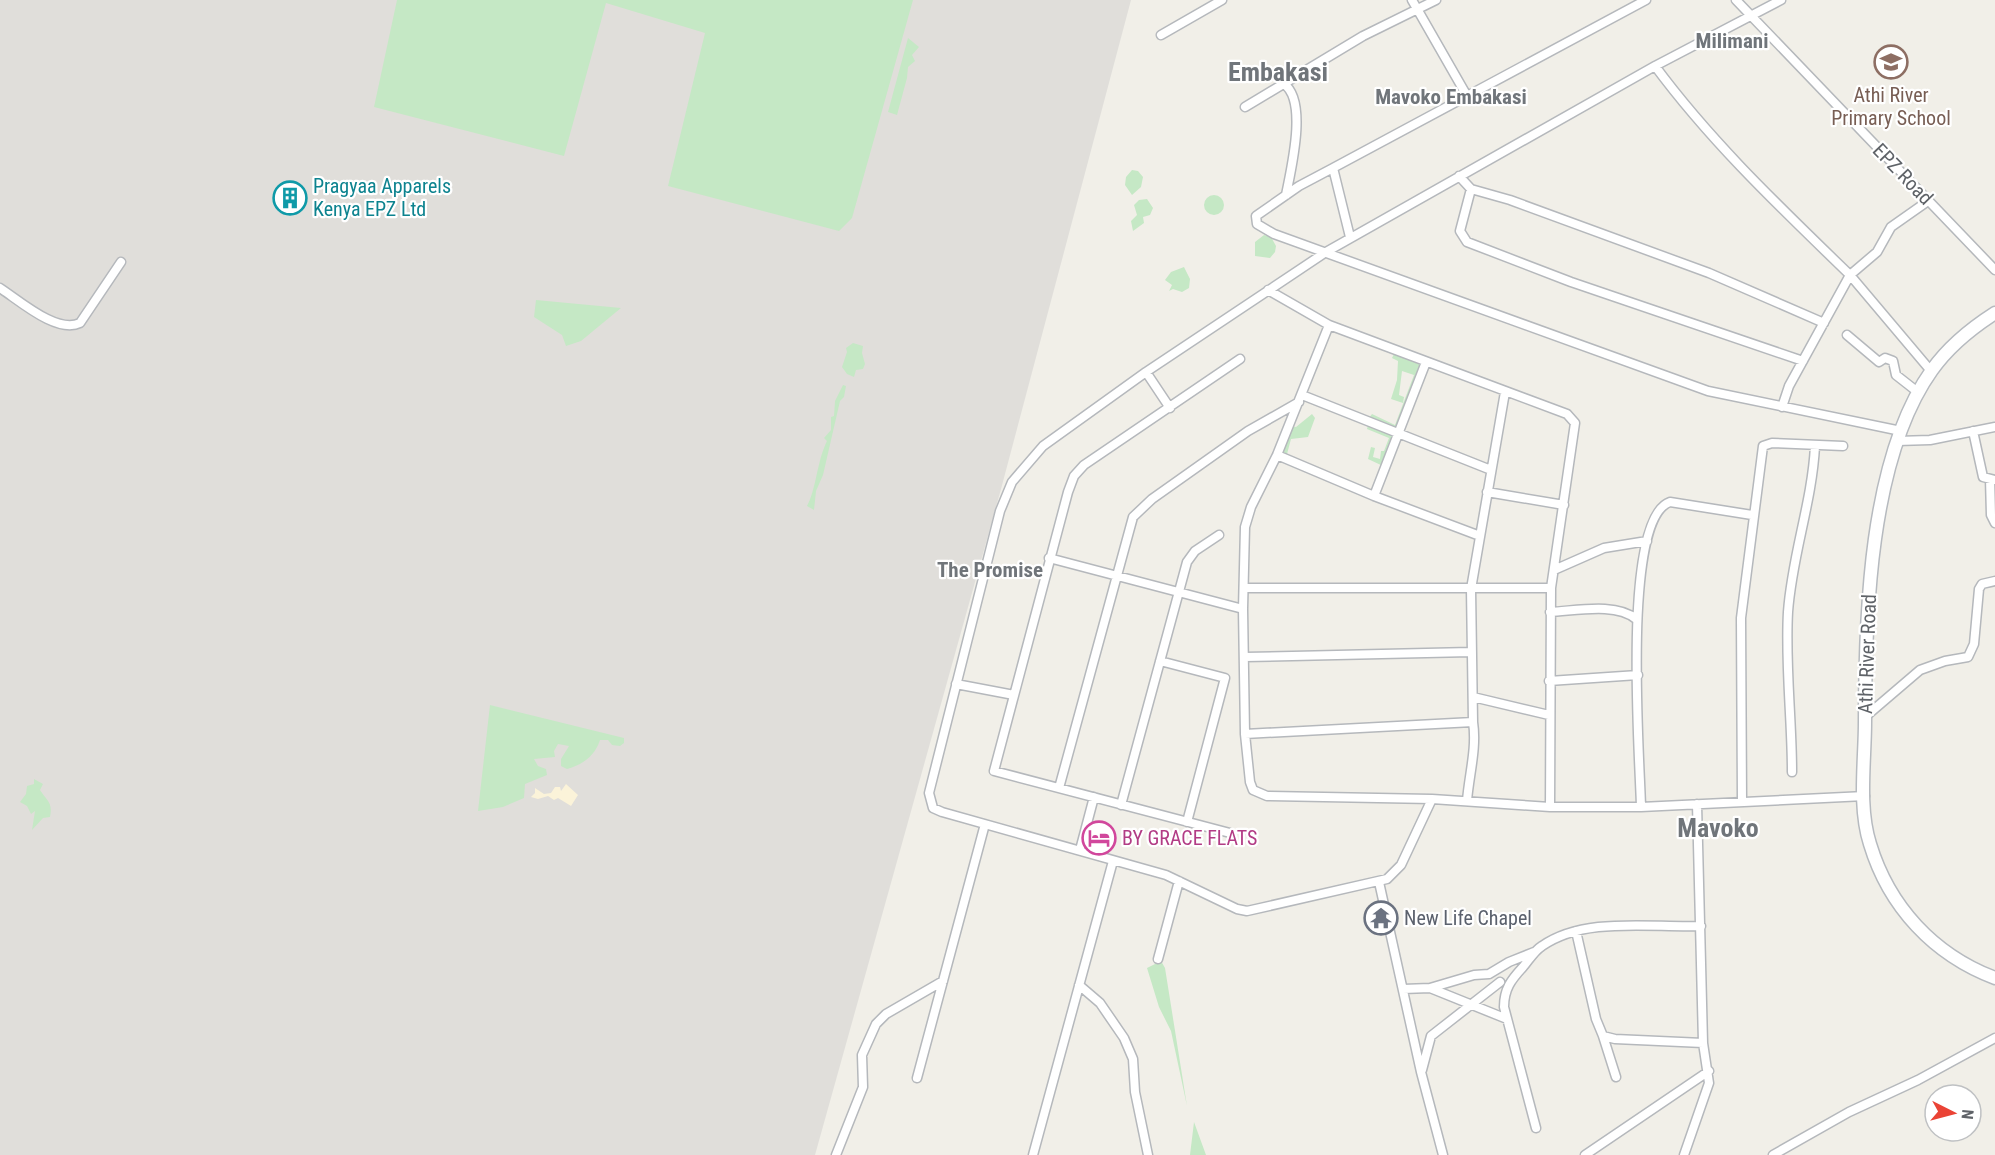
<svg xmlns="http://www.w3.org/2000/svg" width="1995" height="1155" font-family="'Roboto Condensed',sans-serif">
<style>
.industrial{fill:#e0deda}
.green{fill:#c5e8c5}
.sand{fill:#fbf3d9}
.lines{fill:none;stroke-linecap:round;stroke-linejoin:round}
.street-casing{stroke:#b5b8bc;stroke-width:11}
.secondary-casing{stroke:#b6babf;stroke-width:15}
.street{stroke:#fff;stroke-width:8}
.secondary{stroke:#fff;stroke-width:12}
.labels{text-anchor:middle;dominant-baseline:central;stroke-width:4.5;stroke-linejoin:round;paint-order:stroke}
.education-label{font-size:20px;fill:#785e54;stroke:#fff}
.street-label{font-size:20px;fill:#5f6368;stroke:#fff}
.culture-label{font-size:20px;fill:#0d838f;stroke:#fff;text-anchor:start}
.hotel-label{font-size:20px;fill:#b23c85;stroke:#fff;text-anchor:start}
.worship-label{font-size:20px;fill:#5b616d;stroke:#fff;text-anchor:start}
.neighbourhood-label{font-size:21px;font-weight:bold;fill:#70757a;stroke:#fff}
.district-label{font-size:26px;font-weight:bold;fill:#70757a;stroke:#fff}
</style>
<rect width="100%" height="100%" fill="#f1efe8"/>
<!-- industrial -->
<path class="industrial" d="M0 0H1131L1001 489 815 1155H0Z"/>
<!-- green -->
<path class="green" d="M397 0H913L852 218 839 231 668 186 705 33 606 3 564 156 374 107Z
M908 38 919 47 912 55 915 61 908 67 907 78 897 115 888 112Z
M1132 170 1138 171 1143 177 1141 187 1132 195 1125 185 1126 177Z
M1204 205a10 10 0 1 1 20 0a10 10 0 1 1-20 0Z
M1147 199 1153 208 1150 215 1143 217 1144 223 1133 231 1131 221 1137 215 1134 205 1139 200Z
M1264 235 1271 237 1276 246 1275 252 1270 258 1255 256V242Z
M1184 267 1190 279 1189 288 1182 292 1173 289 1169 291 1172 285 1165 280 1171 272Z
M536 300 621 308 581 341 566 346 562 335 534 317Z
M853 343 863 346 862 353 865 364 863 369 856 370 854 377 847 374 842 367 847 352 846 348Z
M1394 354 1421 365 1396 428 1369 418 1372 414 1395 425 1414 375 1402 371 1399 395 1404 397 1403 403 1391 399 1397 380 1398 361 1392 358Z
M843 385 846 386 844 397 840 401 823 475 816 491 814 510 807 506C816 490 817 461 827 441L824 438 831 430V417L834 416 835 401Z
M1312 414 1315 418 1308 437 1291 439 1287 454H1283L1291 426 1296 427Z
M1368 425 1393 434 1383 466 1368 459 1371 447 1375 448 1373 457 1380 459 1381 451H1384L1389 438 1367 429Z
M490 705 624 738V743L620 746 612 745 608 740H600C595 756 582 765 567 769L561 766V759L569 746 558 744 554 751 555 757 534 759 538 766 546 769 547 775 525 784 524 798 503 807 478 811Z
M34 779 43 784 40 790C47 801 53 802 50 817L43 818 32 830 35 811 31 814 27 806 20 802 26 794 27 786 34 784Z
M1161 961 1165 968 1187 1106 1171 1031 1159 1007 1147 968Z
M1194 1122 1206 1155H1190Z"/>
<!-- sand -->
<path class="sand" d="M566 784 578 795 571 806 558 798 554 800 548 796 538 799 531 797 535 793V788L544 794 551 793 555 787H560L561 791Z"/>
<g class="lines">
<defs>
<path id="street" d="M1412 0 1467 96
M1736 0 1995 270
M1781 0 1655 66 1326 252 1146 372 1043 446 1012 482 1000 511 929 793 933 808 942 812 1166 875 1237 909 1247 911 1387 879 1401 865 1432 799 1550 807H1641L1865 796
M1161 35 1222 0
M1655 66C1712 143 1781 208 1850 275L1877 252 1891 227 1928 201
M1284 84C1308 101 1291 169 1286 195
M1245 107 1363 36 1436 0
M1333 168 1299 186 1256 216 1257 224 1274 234 1708 391 1901 431
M1459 176 1471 189 1510 200 1709 273 1824 323
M1471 189 1460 231 1467 242 1571 282 1803 361
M1350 237 1333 168 1646 0
M0 288C20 301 57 334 80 323L121 262
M1268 290 1329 325 1567 414 1575 423 1551 588 1550 807
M1329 325 1277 455 1251 507 1245 527 1243 609 1245 734 1250 782 1253 790 1267 796 1432 799
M1847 335 1879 362 1885 358 1893 361 1896 375 1919 393
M1426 362 1374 496 1480 536
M1146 372 1170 408
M1302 395 1491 470
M1782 407 1789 386 1850 275 1931 371
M1973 431 1983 477 1995 480
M1897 441 1930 440 1995 427
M1277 455 1374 496
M1990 479 1991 515 1995 523
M1487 492 1564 505
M1049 558 1243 609
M1554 570 1604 548 1647 541
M1244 588H1551
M1550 612C1575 611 1616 602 1636 619
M1245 657 1471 652
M1160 661 1225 678 1187 822
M1549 681 1638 675
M956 684 1014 695
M1473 697 1549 715
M1865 717 1920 670 1945 661 1968 657 1974 644 1979 589 1982 584 1995 581
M1245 734 1473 722
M1792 772C1792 719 1785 665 1788 612 1792 555 1812 503 1815 446
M1059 788 1133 517 1152 499 1248 431 1299 402
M1467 801C1469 775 1477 748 1473 722L1471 589 1505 392
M1742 802 1741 618 1763 446 1772 443 1843 446
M1121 805 1187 562 1195 551 1219 535
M1641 807C1640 759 1621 518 1670 502L1752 515
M1230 833 994 771 1068 492 1074 476 1084 465 1240 359
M1080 850 1094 797
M1379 882 1421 1072 1443 1155
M1576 931 1596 1019 1603 1036 1615 1039 1703 1043
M1158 959 1179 881
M1079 985 1100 1003 1124 1038 1133 1059 1135 1092 1148 1155
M1430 988 1474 975 1489 974 1509 962 1534 952
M1403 989 1430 988 1507 1019
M1603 1036 1616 1077
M1422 1070 1431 1036 1500 982
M917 1078 985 824
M1536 1128 1504 1007C1504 989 1511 980 1523 967 1529 960 1534 951 1542 946 1585 916 1651 928 1701 926
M836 1155 863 1087 862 1055 876 1024 886 1014 943 981
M1033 1155 1113 861
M1585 1155 1709 1071
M1684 1155 1709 1083 1703 1043 1697 804
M1773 1155 1849 1112 1918 1080 1995 1038"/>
<path id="secondary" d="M1995 313C1970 329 1949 346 1932 370 1869 458 1865 617 1865 722 1865 761 1858 807 1870 844 1889 907 1934 955 1995 978"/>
</defs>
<!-- street casing -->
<use href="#street" class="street-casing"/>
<!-- secondary casing -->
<use href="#secondary" class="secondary-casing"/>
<!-- street -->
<use href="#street" class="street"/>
<!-- secondary -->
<use href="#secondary" class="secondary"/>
</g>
<!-- icons -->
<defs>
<symbol id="school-ring" viewBox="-11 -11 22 22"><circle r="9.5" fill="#fff" stroke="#8d6e63" stroke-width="1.5"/><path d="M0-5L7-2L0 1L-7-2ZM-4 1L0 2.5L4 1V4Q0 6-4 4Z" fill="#8d6e63"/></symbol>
<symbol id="building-ring" viewBox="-11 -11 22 22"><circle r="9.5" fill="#fff" stroke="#0f9aa8" stroke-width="1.5"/><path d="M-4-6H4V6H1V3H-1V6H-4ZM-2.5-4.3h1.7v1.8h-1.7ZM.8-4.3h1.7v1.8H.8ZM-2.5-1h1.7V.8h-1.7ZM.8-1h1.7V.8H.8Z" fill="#0f9aa8"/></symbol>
<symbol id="hotel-ring" viewBox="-11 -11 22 22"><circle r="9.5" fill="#fff" stroke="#d1479c" stroke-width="1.5"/><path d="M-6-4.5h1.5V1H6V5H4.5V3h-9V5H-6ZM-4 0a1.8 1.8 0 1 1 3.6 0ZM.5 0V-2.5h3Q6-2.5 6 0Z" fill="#d1479c"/></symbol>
<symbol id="temple-ring" viewBox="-11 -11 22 22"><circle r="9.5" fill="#fff" stroke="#6b7280" stroke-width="1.5"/><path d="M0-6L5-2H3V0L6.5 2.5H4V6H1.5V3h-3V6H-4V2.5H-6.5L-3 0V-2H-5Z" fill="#6b7280"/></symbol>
</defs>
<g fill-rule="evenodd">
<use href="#school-ring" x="1872" y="43" width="38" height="38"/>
<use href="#building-ring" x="271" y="179" width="38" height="38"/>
<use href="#hotel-ring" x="1080" y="819" width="38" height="38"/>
<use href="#temple-ring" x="1362" y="899" width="38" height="38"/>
</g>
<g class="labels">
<!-- education labels -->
<g class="education-label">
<text x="1891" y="95">Athi River<tspan x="1891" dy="23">Primary School</tspan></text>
</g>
<!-- street labels -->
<g class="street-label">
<text transform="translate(1903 174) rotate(46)">EPZ Road</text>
<text transform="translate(1867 654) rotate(-88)">Athi River Road</text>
</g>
<!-- culture labels -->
<g class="culture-label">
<text x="313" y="186">Pragyaa Apparels<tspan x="313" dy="23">Kenya EPZ Ltd</tspan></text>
</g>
<!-- hotel labels -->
<g class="hotel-label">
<text x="1122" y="838">BY GRACE FLATS</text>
</g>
<!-- worship labels -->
<g class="worship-label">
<text x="1404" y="918">New Life Chapel</text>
</g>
<!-- neighbourhood labels -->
<g class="neighbourhood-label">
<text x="1732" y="41">Milimani</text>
<text x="1451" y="97">Mavoko Embakasi</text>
<text x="990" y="570">The Promise</text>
</g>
<!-- district labels -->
<g class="district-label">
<text x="1278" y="72">Embakasi</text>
<text x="1718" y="828">Mavoko</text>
</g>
</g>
<!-- north arrow -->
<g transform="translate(1953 1113) rotate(96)"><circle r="28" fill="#ffffff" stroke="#bfc1c3" stroke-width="1.5"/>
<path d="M0-4.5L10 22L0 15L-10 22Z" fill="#ea4335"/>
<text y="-9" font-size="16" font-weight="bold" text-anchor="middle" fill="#5f6368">N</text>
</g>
</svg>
